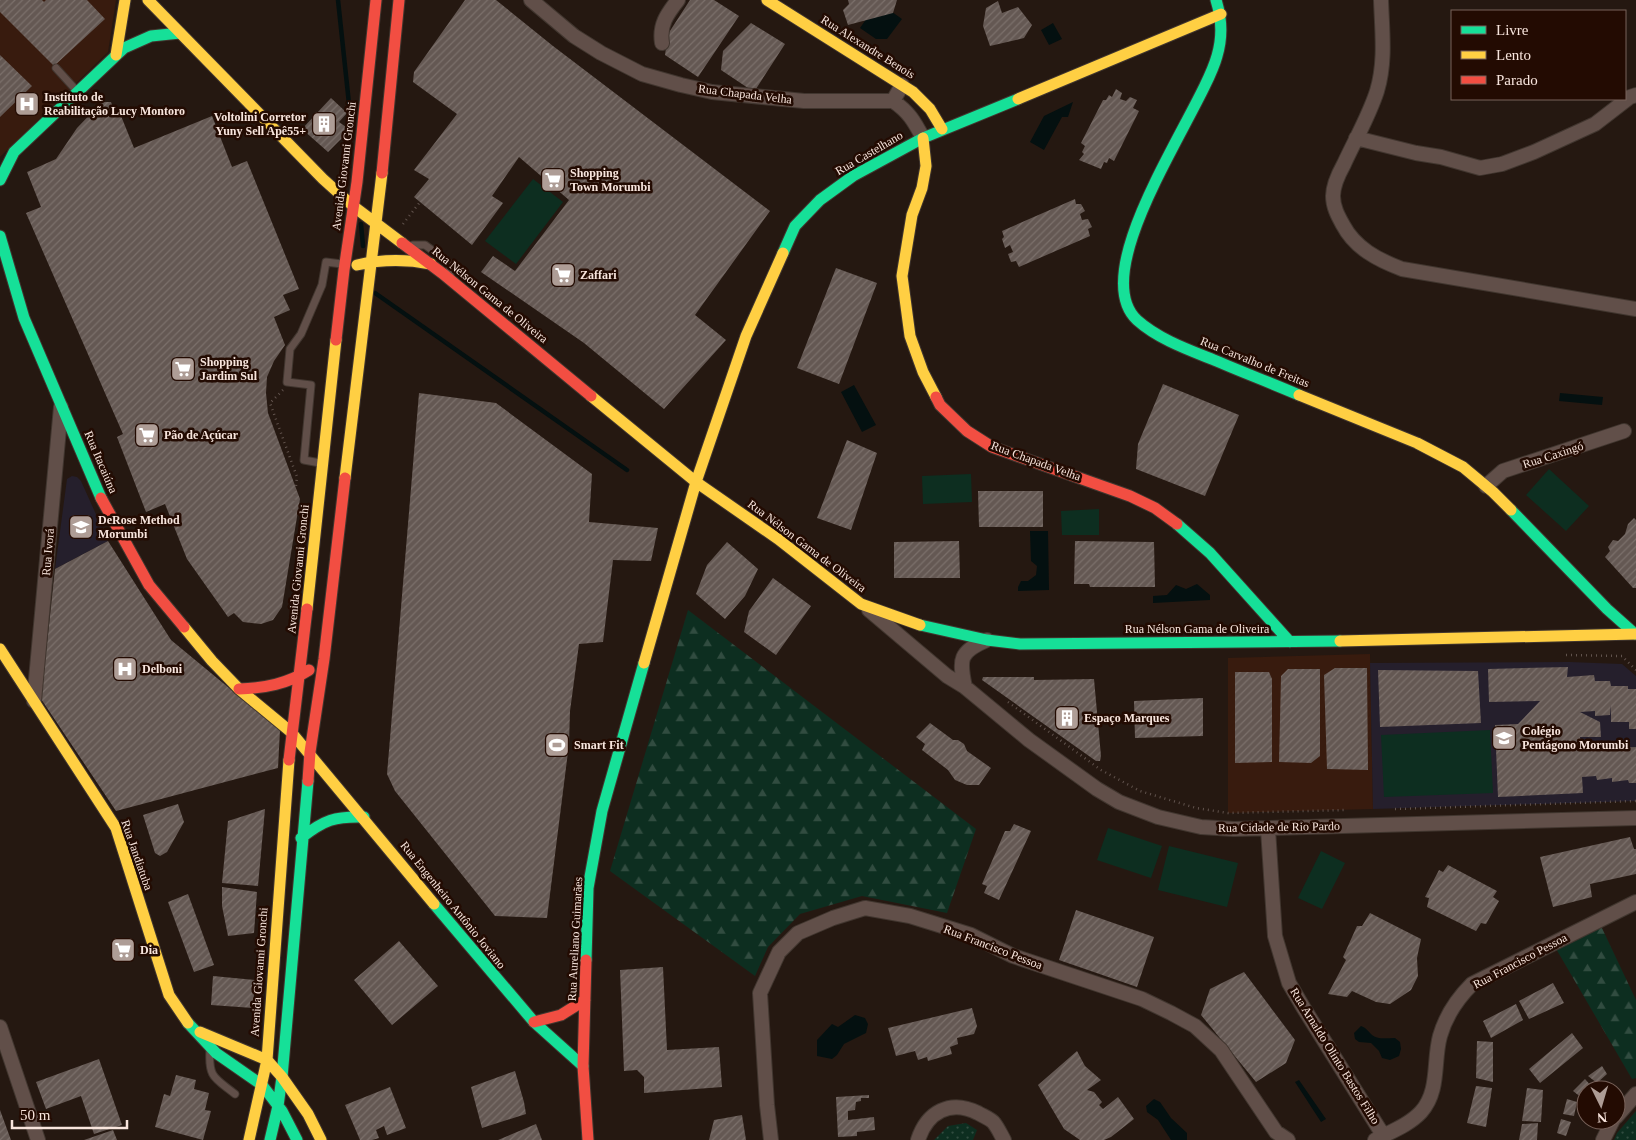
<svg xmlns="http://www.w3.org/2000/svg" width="1636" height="1140" font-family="'Times New Roman',serif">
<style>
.built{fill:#381b0e}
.education{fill:#251f2c}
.forest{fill:url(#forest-firs)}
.park{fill:url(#park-dots)}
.garden{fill:#0d2e20}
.water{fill:#041010}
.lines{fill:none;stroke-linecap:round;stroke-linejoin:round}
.stream{stroke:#041010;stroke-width:4.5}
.building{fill:url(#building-hatch)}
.lane-casing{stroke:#41362f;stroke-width:9}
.street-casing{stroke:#41362f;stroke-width:16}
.fast-casing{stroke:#41362f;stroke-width:13}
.slow-casing{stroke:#41362f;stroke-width:13}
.jam-casing{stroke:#41362f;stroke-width:13}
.path{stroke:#61534d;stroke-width:2.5;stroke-dasharray:1 4;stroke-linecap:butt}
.lane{stroke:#614f49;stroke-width:7}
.street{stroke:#614f49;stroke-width:14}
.fast{stroke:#16e098;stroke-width:11}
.slow{stroke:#ffcf43;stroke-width:11}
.jam{stroke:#f24e42;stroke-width:11}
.labels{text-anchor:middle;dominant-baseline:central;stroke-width:5;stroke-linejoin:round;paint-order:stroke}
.street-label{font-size:12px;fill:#f8e5dd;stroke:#230b02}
.poi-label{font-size:12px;font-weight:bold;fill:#f8e5dd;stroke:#230b02;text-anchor:start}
</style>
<defs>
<pattern id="forest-firs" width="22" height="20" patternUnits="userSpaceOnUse" patternTransform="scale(1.25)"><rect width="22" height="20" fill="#0d2e20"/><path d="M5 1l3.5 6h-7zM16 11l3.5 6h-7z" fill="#314c40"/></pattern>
<pattern id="park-dots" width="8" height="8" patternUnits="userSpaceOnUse" patternTransform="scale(1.25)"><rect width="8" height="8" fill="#0d2e20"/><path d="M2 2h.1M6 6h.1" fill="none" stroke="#314c40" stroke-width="1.8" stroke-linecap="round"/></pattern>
<pattern id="building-hatch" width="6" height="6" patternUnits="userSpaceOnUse" patternTransform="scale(1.25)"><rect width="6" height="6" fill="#645853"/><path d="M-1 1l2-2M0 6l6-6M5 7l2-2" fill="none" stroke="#7b706b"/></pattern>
</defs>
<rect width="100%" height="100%" fill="#251811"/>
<!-- built -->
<path class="built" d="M0 0H116L108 52 0 157Z
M1370 654 1373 809 1228 813V658Z"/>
<!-- education -->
<path class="education" d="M72 476 77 477 81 481 108 541 55 569 67 479Z
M1569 662 1622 664 1636 676V801L1373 809 1370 663Z"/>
<!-- forest -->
<path class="forest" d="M688 610 976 829 947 913 862 896 800 914 768 947 755 976 610 871Z
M1601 926 1636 1000V1078L1632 1079 1555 947Z"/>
<!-- park -->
<path class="park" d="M1636 1111V1140H1614L1617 1133Z
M966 1123 977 1130 973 1140H934L948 1126Z"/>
<!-- garden -->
<path class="garden" d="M533 179 563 202 516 264 485 241Z
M1549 469 1589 506 1566 531 1526 495Z
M971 474 972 502 923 504 922 476Z
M1099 509V535H1062L1061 511Z
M1490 730 1493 793 1384 797 1381 735Z
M1108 828 1162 846 1151 878 1097 860Z
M1169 846 1238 863 1227 907 1158 890Z
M1321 851 1345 863 1322 909 1298 898Z"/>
<!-- water -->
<path class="water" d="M878 2 902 19 887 39H876L860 28Z
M1053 23 1062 39 1049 45 1041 30Z
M1073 102 1068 117H1062L1044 150 1030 142 1044 116Z
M854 385 876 425 862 432 841 392Z
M1560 393 1603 397 1602 405 1559 401Z
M1030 531H1048L1049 590 1018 591V587L1021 581H1028L1036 575 1037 566 1031 561Z
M1197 584 1210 595V600L1153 603V596L1167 595 1176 585 1186 589Z
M855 1015 865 1018 868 1024 866 1033 844 1044 837 1055 832 1059 817 1056V1040L832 1024 838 1027Z
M1361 1026C1366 1028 1367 1030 1371 1034 1377 1040 1386 1038 1395 1038L1400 1042 1401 1049 1399 1056 1390 1060 1382 1058 1379 1051 1371 1043 1359 1042 1355 1039 1354 1033Z
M1299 1080 1326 1119 1321 1122 1295 1082Z
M1154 1099 1160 1102 1171 1118 1187 1133V1140H1171L1158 1120 1147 1112 1146 1106Z"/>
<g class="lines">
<!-- stream -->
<path class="stream" d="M338 0 352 132
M361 224 363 246
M375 293 627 470"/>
</g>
<!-- building -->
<path class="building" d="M0 0H42L44 2 46 0H87L105 19 54 66 0 12Z
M465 0H496L553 46 770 211 695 315 726 340 664 409 584 343 481 272 493 256 515 271 569 200 519 157 492 196 503 203 472 245 414 197 429 179 414 170 457 114 413 82 414 72Z
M690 0H714L739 16 698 77 665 55 668 34Z
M848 0H897L893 13 848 25 843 10 849 4Z
M998 1 1002 13 1018 7 1032 25 1024 38 990 46 983 26 986 8Z
M751 23 785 44 754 92 721 70 723 51Z
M0 55 32 86 0 117Z
M1116 89 1122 93 1120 99 1126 101 1130 97 1137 100 1133 108 1139 111 1114 161 1109 158 1107 163 1104 162 1101 169 1079 160 1084 154 1082 152 1085 146 1081 143 1103 100H1106L1109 95 1112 97Z
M331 98 347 113 339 122 346 127 343 137 328 152 302 129Z
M102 102H111L115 113 119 111 134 148 212 116 232 167 247 161 299 289 283 295 290 310 274 317 285 345 274 361 267 377 266 393 268 413 300 499 282 607 273 620 261 624 243 622 234 613 228 617 187 559 165 504 146 512 117 437 123 434 26 213 41 207 27 172 56 159 77 128Z
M1075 199 1076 204H1081L1085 211 1080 214 1082 220 1088 219 1092 227 1088 229 1090 236 1019 267 1016 261 1011 262 1008 254 1013 252 1010 245 1005 248 1002 239 1004 237 1002 231Z
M836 268 877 283 839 384 797 368Z
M1163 384 1239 415 1205 496 1136 469 1138 444Z
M419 393 496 403 592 474 589 522 658 528 651 561 613 560 603 642 579 644 570 711 569 744 547 918 495 916 395 791 387 774Z
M847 440 877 453 851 530 817 518Z
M978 491H1043V527H979Z
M1634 518 1636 520V588H1633L1605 557 1610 551 1608 547 1613 540 1618 541 1625 534 1628 524Z
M108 541 171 640 280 730 278 768 116 811 41 699 55 569Z
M959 541 960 578H894V542Z
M1075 541 1154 542 1155 587H1090L1089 584H1074Z
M727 542 758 569 745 596 725 619 696 594 707 565Z
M773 578 811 606 776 655 744 632 749 611Z
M1568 667 1567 677 1594 675 1595 681H1610L1611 686H1628V689H1636V729H1629V722H1611V705L1610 715 1595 716V711L1580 712 1600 722 1601 737H1580L1581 743H1597V746L1613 745V748L1636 747V783H1629L1628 780 1612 782V778L1597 780 1596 776 1582 777 1583 793 1498 797 1495 725 1518 724 1540 701 1489 702 1488 669Z
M1335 668H1367L1368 770 1327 769 1324 675Z
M1288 669H1320V756L1311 763 1279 762 1281 676Z
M1378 670 1478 671 1481 723 1380 727Z
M1235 672H1269L1272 679V762L1235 763Z
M983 677H1034V680L1094 679 1101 756 1100 761H1096L982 680Z
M1203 698V736L1135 738 1134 701Z
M930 723 953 740H958L964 744 967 751 991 768 979 785H967L955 780 948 770 922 750 925 744 916 737Z
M178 804 184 822 167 852 160 856 155 853 143 815Z
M265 809 258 886 222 883 228 821Z
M1014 824 1031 831 999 900 984 893 987 886 982 884 1005 831H1010Z
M1630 837 1634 849H1636V874L1590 884 1592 897 1553 907 1540 857Z
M1448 865 1497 891 1493 897 1499 901 1486 924 1481 923 1476 931 1427 907 1429 898 1425 897 1439 870 1443 872Z
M222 887 257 892 254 933 228 936 222 906Z
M188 894 214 965 194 972 168 902Z
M1076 910 1154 937 1137 987 1059 960Z
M1370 913 1421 939 1417 958 1418 976 1411 990 1390 1004 1376 1002 1352 991 1347 997 1328 994 1346 960 1343 957 1357 926H1362Z
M399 941 438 986 392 1025 354 980Z
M663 967 667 1050 719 1047 722 1087 644 1093V1077L637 1070 624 1071 620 970Z
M1244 972 1295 1040 1286 1063 1256 1082 1201 1015 1210 989Z
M213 976 255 980 253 1008 211 1005Z
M1553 983 1564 1003 1529 1019 1519 1001Z
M1516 1004 1523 1020 1491 1038 1483 1021Z
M972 1008 977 1026 974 1034 957 1038 958 1044 950 1047 952 1054 928 1061 927 1057 918 1060 915 1051 896 1056 888 1028Z
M1572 1033 1583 1048 1540 1083 1529 1069Z
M1477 1041 1493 1042V1082L1476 1078Z
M1077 1051 1085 1066 1101 1080 1087 1090 1094 1092 1102 1102 1099 1105 1103 1109 1118 1097 1134 1119 1111 1137 1104 1140H1080L1064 1129 1038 1085Z
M99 1059 122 1125 94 1134 81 1096 46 1109 36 1082Z
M1602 1066 1607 1074 1597 1083 1588 1076Z
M515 1071 524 1102 526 1114 482 1128 471 1087Z
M176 1075 196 1080 194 1089 209 1093 205 1110 211 1111 203 1140 155 1127 164 1094 170 1096Z
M1585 1079 1592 1087 1589 1090H1586V1093L1582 1098 1573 1091Z
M1476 1086 1492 1088 1486 1127 1467 1123Z
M390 1087 406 1128 387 1135 384 1126 376 1130 379 1138 372 1140H360L345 1105Z
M1527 1088 1543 1090 1541 1122 1522 1121Z
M869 1095V1098H861V1101L856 1102 855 1110 848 1111V1120L874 1117 875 1130 857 1132V1136L838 1137 836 1097Z
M1567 1099 1577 1102 1574 1116 1563 1114Z
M0 1110 11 1140H0Z
M742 1115 746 1140H709L714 1120Z
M1561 1119 1571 1122 1566 1136 1557 1133Z
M1538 1123 1537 1140H1519L1522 1124Z
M536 1124 542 1140H498Z
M113 1130 117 1140H84Z"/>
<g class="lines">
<defs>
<path id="lane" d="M56 68 76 90
M413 245H425L447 261 450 265V275
M320 463 304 460 311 385 287 382 290 349 301 334 322 285 326 262 342 264
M210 1050C208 1078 215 1078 235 1094"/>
<path id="street" d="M531 0 574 36 601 53 642 74 681 85 712 92 804 101H893L902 85
M1381 0C1382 31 1386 61 1377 91 1369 116 1355 140 1344 164 1339 173 1333 185 1333 196 1333 207 1338 216 1343 225 1355 248 1378 260 1402 269L1636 309
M662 43C659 25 667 14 678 0
M893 101C909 112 914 121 923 138
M1356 138 1416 153 1441 157 1480 168 1502 164 1534 152 1595 124 1630 97 1636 95
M1486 486 1503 471 1624 431
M869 610 947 676 965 687 1029 740 1097 789 1119 802 1158 817 1201 827 1234 829 1636 818
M965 687C959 659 959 652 987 640
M34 701 61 407
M1268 829 1275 936 1289 983 1303 1007 1383 1135
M0 1027 38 1140
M1616 1117 1636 1094
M771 1140 767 1105 760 993 779 952 798 933 833 918 865 908 910 916 971 935 1013 956 1142 999 1171 1013 1195 1026 1221 1050 1276 1132 1288 1140
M918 1140C927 1112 950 1099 978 1113 983 1116 991 1119 994 1123 998 1128 1001 1135 1004 1140
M1375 1140C1390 1132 1409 1125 1421 1112 1440 1091 1433 1061 1440 1036 1446 1015 1457 999 1472 984L1636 902
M1603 1140 1613 1120"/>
<path id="fast" d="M1216 0C1222 19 1223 36 1217 56 1202 111 1084 270 1137 320 1158 339 1189 350 1214 360 1242 372 1271 383 1299 395
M0 180 14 152 124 48 151 36 180 33
M0 236 24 318 101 498
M783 253 795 226 820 200 853 176 923 138 1018 99
M1511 510 1607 609 1635 634
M1177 524 1210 553 1290 642
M920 625 987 640 1020 644 1340 641
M301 838C324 820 335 816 364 817
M434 904 534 1022 583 1066
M586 960 588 888 602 811 644 663
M188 1023 216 1053 262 1085 282 1111 297 1140
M270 1140 278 1106 282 1077 308 781"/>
<path id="slow" d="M148 0 323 179 353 206 402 243
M767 0 913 92 930 109 942 129
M116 55 125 0
M1018 99 1221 14
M923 138 926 166 922 188 912 215 902 276 910 336 923 372 936 397
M357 265C383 259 405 259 431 264
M1299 395 1417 443 1463 467 1493 492 1511 510
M591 396 696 482 778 539 861 604 920 625
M345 478 382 173
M307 609 336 340
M184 627 212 661 239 689 291 732 434 904
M1340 641 1636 634
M0 649 116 828 169 995 188 1023
M644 663 696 482 746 336 783 253
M200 1032 267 1060 282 1077 308 1114 321 1140
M249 1140 267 1060 289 760"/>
<path id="jam" d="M382 173 399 0
M402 243 442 273 591 396
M336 340 344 270 357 182 376 0
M936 397 940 405 967 431 992 447 1130 496 1155 508 1177 524
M101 498 149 585 184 627
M239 689C265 688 287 684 309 670
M289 760 307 609
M308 781 310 752 324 659 345 478
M586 960 583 1066 588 1140
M534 1022 561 1015 585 1000"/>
</defs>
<!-- lane casing -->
<use href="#lane" class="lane-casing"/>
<!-- street casing -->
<use href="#street" class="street-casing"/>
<!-- fast casing -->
<use href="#fast" class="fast-casing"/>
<!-- slow casing -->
<use href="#slow" class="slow-casing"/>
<!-- jam casing -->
<use href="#jam" class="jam-casing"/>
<!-- path -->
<path class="path" d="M403 224 420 202
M283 390 270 403 297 477 293 511
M1566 655 1622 656 1636 670
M1008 702 1101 770 1140 791 1196 808 1228 813 1345 810
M1395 809 1636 801"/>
<!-- lane -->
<use href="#lane" class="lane"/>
<!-- street -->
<use href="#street" class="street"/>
<!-- fast -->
<use href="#fast" class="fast"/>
<!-- slow -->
<use href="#slow" class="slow"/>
<!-- jam -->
<use href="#jam" class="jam"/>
</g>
<!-- icons -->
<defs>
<symbol id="hospital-square" viewBox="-11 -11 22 22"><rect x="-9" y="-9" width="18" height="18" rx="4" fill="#ae9d96" stroke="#230b02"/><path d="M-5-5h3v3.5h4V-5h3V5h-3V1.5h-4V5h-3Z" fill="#fff"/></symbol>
<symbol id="building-square" viewBox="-11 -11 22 22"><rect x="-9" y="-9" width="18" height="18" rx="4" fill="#ae9d96" stroke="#230b02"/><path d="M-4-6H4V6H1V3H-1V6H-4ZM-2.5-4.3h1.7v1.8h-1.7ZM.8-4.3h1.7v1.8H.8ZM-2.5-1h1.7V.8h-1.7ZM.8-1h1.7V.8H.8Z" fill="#fff"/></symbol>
<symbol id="supermarket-square" viewBox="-11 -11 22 22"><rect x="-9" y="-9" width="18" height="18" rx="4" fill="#ae9d96" stroke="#230b02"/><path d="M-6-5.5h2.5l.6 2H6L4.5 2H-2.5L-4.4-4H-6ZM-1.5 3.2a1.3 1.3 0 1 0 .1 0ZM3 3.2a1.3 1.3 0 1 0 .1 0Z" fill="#fff"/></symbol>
<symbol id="university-square" viewBox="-11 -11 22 22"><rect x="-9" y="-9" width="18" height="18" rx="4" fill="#ae9d96" stroke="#230b02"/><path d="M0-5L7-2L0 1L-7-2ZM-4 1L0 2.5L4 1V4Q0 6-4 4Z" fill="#fff"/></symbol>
<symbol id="school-square" viewBox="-11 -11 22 22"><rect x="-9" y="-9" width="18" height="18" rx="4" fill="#ae9d96" stroke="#230b02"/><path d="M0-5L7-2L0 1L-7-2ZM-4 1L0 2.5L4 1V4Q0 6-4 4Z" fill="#fff"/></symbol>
<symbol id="stadium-square" viewBox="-11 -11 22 22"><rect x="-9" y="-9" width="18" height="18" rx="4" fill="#ae9d96" stroke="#230b02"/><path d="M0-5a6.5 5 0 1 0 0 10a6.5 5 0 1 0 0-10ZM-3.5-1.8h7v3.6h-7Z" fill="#fff"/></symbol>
</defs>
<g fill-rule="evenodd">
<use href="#hospital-square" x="13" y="90" width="28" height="28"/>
<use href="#building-square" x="310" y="110" width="28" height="28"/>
<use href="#supermarket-square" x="539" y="166" width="28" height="28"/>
<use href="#supermarket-square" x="549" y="261" width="28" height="28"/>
<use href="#supermarket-square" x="169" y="355" width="28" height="28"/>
<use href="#supermarket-square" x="133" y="421" width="28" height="28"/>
<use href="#university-square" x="67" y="513" width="28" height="28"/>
<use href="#hospital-square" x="111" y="655" width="28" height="28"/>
<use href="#building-square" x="1053" y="704" width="28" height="28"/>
<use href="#school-square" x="1490" y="724" width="28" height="28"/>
<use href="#stadium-square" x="543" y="731" width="28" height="28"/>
<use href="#supermarket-square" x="109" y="936" width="28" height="28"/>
</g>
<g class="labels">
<!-- street labels -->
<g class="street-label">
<text transform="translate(868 47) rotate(32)">Rua Alexandre Benois</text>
<text transform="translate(745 94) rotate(7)">Rua Chapada Velha</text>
<text transform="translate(869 153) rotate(-30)">Rua Castelhano</text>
<text transform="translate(344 166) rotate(-83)">Avenida Giovanni Gronchi</text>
<text transform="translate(490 295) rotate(39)">Rua Nélson Gama de Oliveira</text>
<text transform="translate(1255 362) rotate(22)">Rua Carvalho de Freitas</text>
<text transform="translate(1553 455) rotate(-18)">Rua Caxingó</text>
<text transform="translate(1036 461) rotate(20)">Rua Chapada Velha</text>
<text transform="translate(101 462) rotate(67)">Rua Itacaiúna</text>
<text transform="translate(807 546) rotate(37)">Rua Nélson Gama de Oliveira</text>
<text transform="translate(48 552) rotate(-85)">Rua Ivorá</text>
<text transform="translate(298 569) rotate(-84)">Avenida Giovanni Gronchi</text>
<text x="1197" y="629">Rua Nélson Gama de Oliveira</text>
<text transform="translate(1279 827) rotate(-1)">Rua Cidade de Rio Pardo</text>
<text transform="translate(137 855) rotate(71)">Rua Jandiatuba</text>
<text transform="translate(453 905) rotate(51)">Rua Engenheiro Antônio Joviano</text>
<text transform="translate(575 939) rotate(-87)">Rua Aureliano Guimarães</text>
<text transform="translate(993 947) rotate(21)">Rua Francisco Pessoa</text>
<text transform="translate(1520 961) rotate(-28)">Rua Francisco Pessoa</text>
<text transform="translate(259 972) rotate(-86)">Avenida Giovanni Gronchi</text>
<text transform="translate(1335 1056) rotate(58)">Rua Arnaldo Olinto Bastos Filho</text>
</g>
<!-- poi labels -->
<g class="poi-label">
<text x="44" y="97">Instituto de<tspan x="44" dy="14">Reabilitação Lucy Montoro</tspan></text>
<text x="306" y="117" text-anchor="end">Voltolini Corretor<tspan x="306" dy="14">Yuny Sell Apê55+</tspan></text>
<text x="570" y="173">Shopping<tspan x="570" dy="14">Town Morumbi</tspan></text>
<text x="580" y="275">Zaffari</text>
<text x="200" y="362">Shopping<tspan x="200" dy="14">Jardim Sul</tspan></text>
<text x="164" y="435">Pão de Açúcar</text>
<text x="98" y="520">DeRose Method<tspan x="98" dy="14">Morumbi</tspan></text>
<text x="142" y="669">Delboni</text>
<text x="1084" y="718">Espaço Marques</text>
<text x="1522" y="731">Colégio<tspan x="1522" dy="14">Pentágono Morumbi</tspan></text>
<text x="574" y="745">Smart Fit</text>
<text x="140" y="950">Dia</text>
</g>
</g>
<!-- legend -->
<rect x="1451" y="10" width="175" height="90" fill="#230b02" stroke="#78625a"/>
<rect x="1461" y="26" width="25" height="8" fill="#16e098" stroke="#78625a"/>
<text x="1496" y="35" font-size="15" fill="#f8e5dd">Livre</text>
<rect x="1461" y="51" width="25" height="8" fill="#ffcf43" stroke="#78625a"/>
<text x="1496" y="60" font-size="15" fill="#f8e5dd">Lento</text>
<rect x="1461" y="76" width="25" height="8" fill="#f24e42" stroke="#78625a"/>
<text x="1496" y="85" font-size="15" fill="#f8e5dd">Parado</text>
<!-- north arrow -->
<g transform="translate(1601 1105) rotate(175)"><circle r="24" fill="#230b02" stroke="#78625a"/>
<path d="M0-4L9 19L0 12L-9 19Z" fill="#ae9d96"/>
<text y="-8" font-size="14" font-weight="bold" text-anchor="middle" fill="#f8e5dd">N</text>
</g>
<!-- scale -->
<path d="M12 1120v8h115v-8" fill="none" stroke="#f8e5dd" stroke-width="2.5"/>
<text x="20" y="1120" font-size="15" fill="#f8e5dd" stroke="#230b02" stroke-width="4" paint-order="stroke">50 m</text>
</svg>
